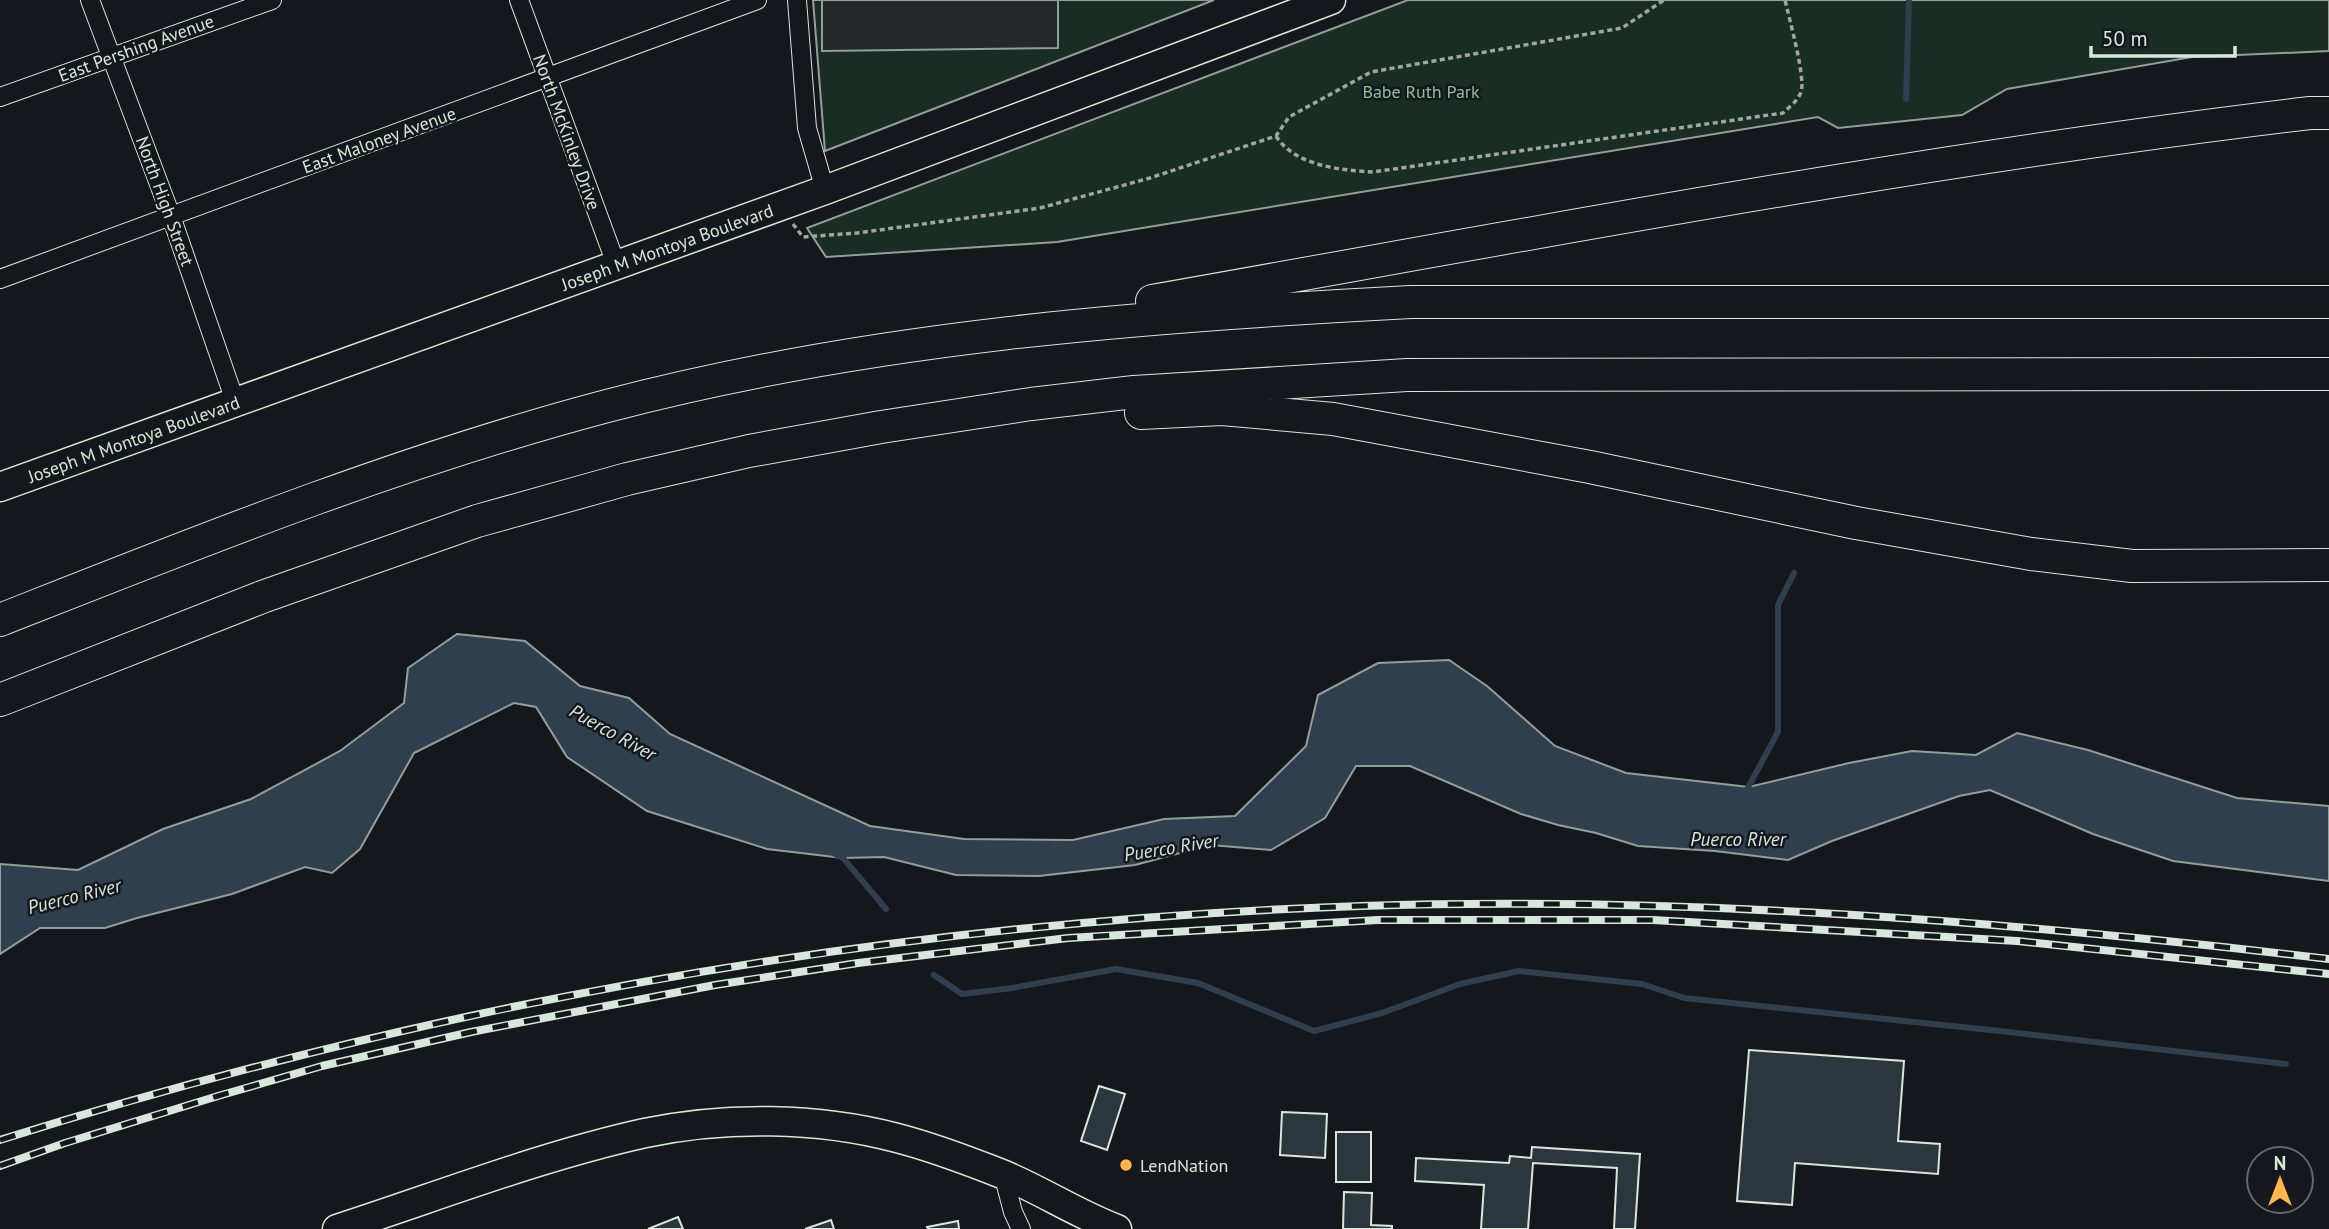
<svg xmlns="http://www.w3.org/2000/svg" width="2329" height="1229" font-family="'PT Sans',sans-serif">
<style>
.green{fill:#1a2d24;stroke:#939e99;stroke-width:2}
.parking{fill:#24282b;stroke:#939e99;stroke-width:2}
.water{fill:#2f3f4d;stroke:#939e99;stroke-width:2}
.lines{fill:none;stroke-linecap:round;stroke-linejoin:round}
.stream{stroke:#2f3f4d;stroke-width:6}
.building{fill:#2c363c;stroke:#d8e6dc;stroke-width:2}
.street-casing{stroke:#d8e6dc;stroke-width:20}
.primary-casing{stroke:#d8e6dc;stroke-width:31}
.highway-casing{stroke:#d8e6dc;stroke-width:34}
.path{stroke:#9da8a2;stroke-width:3.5;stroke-dasharray:5 3.5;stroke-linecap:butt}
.street{stroke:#14181c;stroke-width:18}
.primary{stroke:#14181c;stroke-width:28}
.highway{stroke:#14181c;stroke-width:32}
.rail-casing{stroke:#d8e6dc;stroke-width:8}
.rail{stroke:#14181c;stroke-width:5;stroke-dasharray:16;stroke-linecap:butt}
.poi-dot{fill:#ffb74d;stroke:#14181c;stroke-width:2.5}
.labels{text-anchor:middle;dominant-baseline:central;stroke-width:5;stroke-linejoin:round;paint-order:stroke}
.street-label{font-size:18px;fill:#d8e6dc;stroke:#14181c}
.park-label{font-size:18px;fill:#8ac095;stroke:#14181c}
.poi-label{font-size:18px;fill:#d8e6dc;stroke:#14181c;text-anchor:start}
.water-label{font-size:19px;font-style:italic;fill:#d8e6dc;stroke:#14181c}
</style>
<rect width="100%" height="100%" fill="#14181c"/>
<!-- green -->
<path class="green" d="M813 0H1214L825 151Z
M1408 0H2329V51L2192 57 2007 89 1962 115 1838 128 1818 117 1057 242 826 257 807 228Z"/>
<!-- parking -->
<path class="parking" d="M822 0H1058V48L822 51Z"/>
<!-- water -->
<path class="water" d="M457 634 525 641 580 686 629 698 670 734 870 826 964 839 1073 840 1164 819 1235 816 1306 746 1318 695 1378 663 1449 660 1487 686 1555 746 1626 773 1749 787 1849 763 1912 751 1976 755 2017 733 2088 750 2237 798 2329 806V881L2173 861 2093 834 1990 790 1959 796 1832 841 1788 860 1715 851 1638 846 1596 833 1558 825 1521 814 1410 766H1356L1325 818 1271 850 1210 845 1135 865 1039 876 956 875 884 857 843 858 767 849 647 811 567 757 536 707 514 703 414 753 360 849 332 873 305 867 232 894 137 918 105 928H40L0 954V864L78 870 163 829 251 799 340 751 404 703 408 668Z"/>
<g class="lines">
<!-- stream -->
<path class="stream" d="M1906 99 1909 0
M1745 793 1778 732V605L1794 573
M835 854 843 858 886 909
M934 975 962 994 1012 988 1116 969 1198 983 1314 1031 1382 1013 1460 984 1519 971 1642 984 1684 998 2000 1031 2286 1064"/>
</g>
<!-- building -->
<path class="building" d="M1749 1050 1904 1061 1898 1141 1940 1144 1938 1174 1795 1163 1792 1205 1737 1201Z
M1099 1086 1125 1094 1107 1150 1081 1141Z
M1282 1112 1327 1114 1325 1158 1280 1155Z
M1336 1132H1371V1182H1336Z
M1532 1147 1640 1154 1635 1229H1614L1617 1168 1533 1163 1528 1229H1481L1484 1185 1415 1181 1416 1158 1509 1163 1510 1156 1531 1158Z
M1344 1192 1372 1193 1371 1225 1392 1226V1229H1343Z
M678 1217 683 1229H648Z
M831 1220 834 1229H805Z
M958 1221 959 1229H928L927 1227Z"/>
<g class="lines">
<defs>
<path id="street" d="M90 0 171 216 236 404
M519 0 616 264
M797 0 807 128 825 190
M0 97 272 0
M0 279 757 0
M1003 1174 1013 1212 1021 1229"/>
<g id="primary">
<path id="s1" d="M0 487 825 190 1331 0"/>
<path d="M337 1229C439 1196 541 1156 645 1133 725 1116 818 1117 897 1138 932 1147 969 1161 1002 1174 1041 1190 1077 1214 1117 1229"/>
</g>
<path id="highway" d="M1152 301C1537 233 1922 159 2310 113H2329
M1141 413 1222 409 1333 419 1590 467 1856 523 2031 554 2132 566 2329 565
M0 620C200 541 399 461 607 406 869 337 1141 316 1411 302H2329
M0 700 262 597 477 521 627 479 749 451 881 427 1031 404 1134 392 1407 375 2329 374"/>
</defs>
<!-- street casing -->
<use href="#street" class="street-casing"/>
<!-- primary casing -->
<use href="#primary" class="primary-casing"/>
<!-- highway casing -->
<use href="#highway" class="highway-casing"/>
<!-- path -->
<path class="path" d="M1276 136C1295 166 1340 170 1373 172L1783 113C1789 107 1798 101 1801 92 1806 78 1789 18 1785 0
M793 224 803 237 857 233 1040 208 1150 178 1276 136 1289 117 1371 72 1622 28 1664 0"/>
<!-- street -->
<use href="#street" class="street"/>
<!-- primary -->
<use href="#primary" class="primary"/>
<!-- highway -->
<use href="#highway" class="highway"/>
<defs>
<path id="rail" d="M0 1140C441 1002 899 921 1361 906 1684 896 2008 921 2329 959
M0 1166 65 1143 218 1096 322 1066 471 1032 715 985 858 963 1068 938 1378 920H1653L2017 941 2329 974"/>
</defs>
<!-- rail casing -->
<use href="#rail" class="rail-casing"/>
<!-- rail -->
<use href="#rail" class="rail"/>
</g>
<!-- markers -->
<circle class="poi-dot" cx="1126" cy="1165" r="7"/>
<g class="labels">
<!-- street labels -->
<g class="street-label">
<text transform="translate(136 48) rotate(-20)">East Pershing Avenue</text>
<text transform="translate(567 132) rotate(70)">North McKinley Drive</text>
<text transform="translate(379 140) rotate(-20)">East Maloney Avenue</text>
<text transform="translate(165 201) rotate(70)">North High Street</text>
<text stroke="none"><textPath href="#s1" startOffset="709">Joseph M Montoya Boulevard</textPath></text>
<text stroke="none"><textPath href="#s1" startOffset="142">Joseph M Montoya Boulevard</textPath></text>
</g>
<!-- park labels -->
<g class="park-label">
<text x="1421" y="91">Babe Ruth Park</text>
</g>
<!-- poi labels -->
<g class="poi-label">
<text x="1140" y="1165">LendNation</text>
</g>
<!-- water labels -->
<g class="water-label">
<text transform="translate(613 732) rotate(29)">Puerco River</text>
<text x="1738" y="839">Puerco River</text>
<text transform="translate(1171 847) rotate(-9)">Puerco River</text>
<text transform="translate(74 896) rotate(-14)">Puerco River</text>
</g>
</g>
<!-- north arrow -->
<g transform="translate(2280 1180)"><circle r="33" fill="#14181c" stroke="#626a69" stroke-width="2"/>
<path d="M0-5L12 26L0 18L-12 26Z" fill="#ffb74d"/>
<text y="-10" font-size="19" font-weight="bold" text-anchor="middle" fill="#d8e6dc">N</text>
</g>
<!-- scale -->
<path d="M2091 46v10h144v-10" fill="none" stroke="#d8e6dc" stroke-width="3.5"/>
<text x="2102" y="46" font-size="21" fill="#d8e6dc" stroke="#14181c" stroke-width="5" paint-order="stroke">50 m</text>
</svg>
